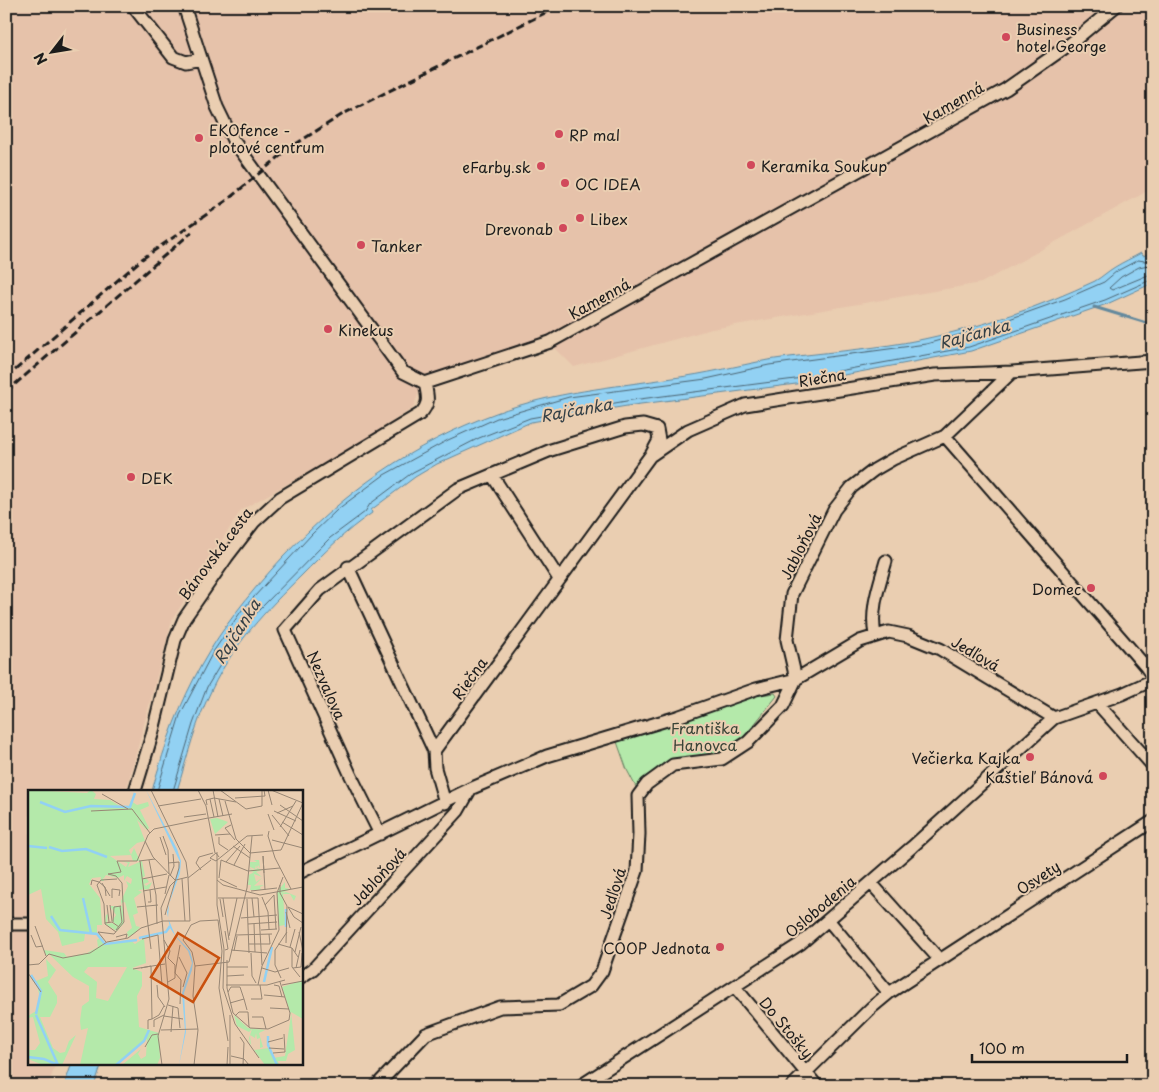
<svg xmlns="http://www.w3.org/2000/svg" width="1159" height="1092" font-family="'Playpen Sans',sans-serif">
<style>
.built{fill:#e6c2aa}
.green{fill:#b4e9aa;stroke:#688263}
.water{fill:#92d1f3;stroke:#63899d}
.lines{fill:none;stroke-linecap:round;stroke-linejoin:round}
.shore{stroke:#4b6472;stroke-width:1}
.stream{stroke:#63899d;stroke-width:3}
.minor-casing{stroke:#1c1c1c;stroke-width:15}
.minor{stroke:#eaceb1;stroke-width:11}
.rail{stroke:#1c1c1c;stroke-width:3;stroke-dasharray:8 4;stroke-linecap:butt}
.poi-dot{fill:#d1495b;stroke:#eaceb1;stroke-width:2}
.labels{text-anchor:middle;dominant-baseline:central;stroke-width:4;stroke-linejoin:round;paint-order:stroke}
.poi-label{font-size:15px;fill:#1c1c1c;stroke:#eaceb1;text-anchor:start}
.street-label{font-size:15px;fill:#1c1c1c;stroke:#eaceb1}
.park-label{font-size:15px;fill:#3a4538;stroke:#eaceb1}
.water-label{font-size:16px;font-style:italic;fill:#344047;stroke:#eaceb1}
.inset-river{fill:none;stroke:#92d1f3;stroke-width:2.5}
.inset-road{fill:none;stroke:#988775;stroke-width:1}
.view{fill:#c9500e;fill-opacity:0.15;stroke:#c9500e;stroke-width:2.5}
.inset-edge{fill:none;stroke:#1c1c1c;stroke-width:2.5}
</style>
<rect width="100%" height="100%" fill="#eaceb1"/>
<filter id="ink" filterUnits="userSpaceOnUse"><feTurbulence type="fractalNoise" baseFrequency=".02" numOctaves="2"/><feDisplacementMap in="SourceGraphic" scale="10" xChannelSelector="R" yChannelSelector="G"/><feConvolveMatrix kernelMatrix="1 2 1 2 8 2 1 2 1" color-interpolation-filters="sRGB"/></filter>
<g filter="url(#ink)">
<!-- built -->
<path class="built" d="M6 6H1153V188L981 283 712 329 574 367 550 343 425 376 413 408 346 451 241 510 172 620 126 791H29V1063H56L48 1086H6Z"/>
<!-- green -->
<path class="green" d="M775 693 777 696 744 737 719 755 673 762 636 787 627 770 616 739 753 696Z"/>
<!-- water -->
<path class="water" d="M1153 252V283L1107 304 971 351 796 384 633 405 531 422 437 464 415 477 371 510 372 513C345 531 324 553 301 576 266 610 233 645 212 689 196 721 187 757 177 791H152C179 692 213 632 283 557 345 492 411 444 496 413 553 392 613 387 673 378 705 374 736 366 768 360 820 352 872 350 924 339 982 327 1042 306 1095 281 1102 277 1108 271 1115 267 1123 262 1132 258 1141 253L1143 256Z
M72 1063H102L94 1086H64Z"/>
<g class="lines">
<!-- shore -->
<path class="shore" d="M1153 264 1139 267 1121 277 1109 288 1112 290 1153 273
M157 791 180 715 213 652 242 610 312 534 338 509 384 475 448 440 497 418 569 397 706 379 769 365 926 344 987 327 1065 299 1104 282 1117 271 1138 260 1145 261 1153 257
M173 791 193 724 207 687 235 640 259 610 330 538 365 512 370 504 413 472 479 438 530 418 632 400 795 379 969 347 1105 300 1153 279"/>
<!-- stream -->
<path class="stream" d="M1094 307 1153 325"/>
<defs>
<path id="minor" d="M133 6 173 57 186 62 201 59
M184 6 217 107 233 140 403 372 425 383 550 342 1006 89 1070 44 1116 6
M945 436 1146 667 1153 677
M492 475 559 579
M348 567 434 751
M875 635C870 609 879 586 886 561
M1097 703 1153 766
M135 791 152 735 175 640 184 619 227 557 254 522 280 498 420 414C430 404 428 397 425 383
M445 803 435 768 434 751 650 456 688 430 745 405 935 375 1012 372
M380 834 351 776 285 630 320 590 458 489 551 450 625 427 643 425 657 429 659 440 651 455
M301 872 470 789 547 756 677 717 756 689 796 679 787 640 792 594 834 510 852 487 874 470 893 459 945 436 1012 372 1153 361
M871 883 939 959
M829 921 889 993
M6 924H29
M301 977 313 969 458 811 470 790
M735 987 817 1086
M376 1086 426 1034 500 1007 559 1005 591 986 602 971 637 871 639 834 638 796 647 784 673 765 722 759 748 742 783 706 796 679 860 641 889 632 908 636 940 649 1054 718
M580 1086 800 944 912 847 1054 718 1122 694 1153 680
M792 1086 871 1008 889 993 1153 821"/>
</defs>
<!-- minor casing -->
<use href="#minor" class="minor-casing"/>
<!-- minor -->
<use href="#minor" class="minor"/>
<!-- rail -->
<path class="rail" d="M6 378 142 259 226 201 291 147 343 114 559 6
M6 392 192 232"/>
</g>
</g>
<!-- markers -->
<g class="poi-dot">
<circle cx="1006" cy="37" r="5"/>
<circle cx="559" cy="134" r="5"/>
<circle cx="199" cy="138" r="5"/>
<circle cx="751" cy="165" r="5"/>
<circle cx="541" cy="166" r="5"/>
<circle cx="565" cy="183" r="5"/>
<circle cx="580" cy="218" r="5"/>
<circle cx="563" cy="228" r="5"/>
<circle cx="361" cy="245" r="5"/>
<circle cx="328" cy="329" r="5"/>
<circle cx="131" cy="477" r="5"/>
<circle cx="1091" cy="588" r="5"/>
<circle cx="1030" cy="757" r="5"/>
<circle cx="1103" cy="776" r="5"/>
<circle cx="720" cy="947" r="5"/>
</g>
<g class="labels">
<!-- poi labels -->
<g class="poi-label">
<text x="1016" y="28">Business<tspan x="1016" dy="17">hotel George</tspan></text>
<text x="209" y="129">EKOfence -<tspan x="209" dy="17">plotové centrum</tspan></text>
<text x="569" y="134">RP mal</text>
<text x="761" y="165">Keramika Soukup</text>
<text x="531" y="166" text-anchor="end">eFarby.sk</text>
<text x="575" y="183">OC IDEA</text>
<text x="590" y="218">Libex</text>
<text x="553" y="228" text-anchor="end">Drevonab</text>
<text x="371" y="245">Tanker</text>
<text x="338" y="329">Kinekus</text>
<text x="141" y="477">DEK</text>
<text x="1081" y="588" text-anchor="end">Domec</text>
<text x="1020" y="757" text-anchor="end">Večierka Kajka</text>
<text x="1093" y="776" text-anchor="end">Kaštieľ Bánová</text>
<text x="710" y="947" text-anchor="end">COOP Jednota</text>
</g>
<!-- street labels -->
<g class="street-label">
<text transform="translate(953 102) rotate(-30)">Kamenná</text>
<text transform="translate(599 298) rotate(-29)">Kamenná</text>
<text transform="translate(822 377) rotate(-9)">Riečna</text>
<text transform="translate(800 546) rotate(-63)">Jabloňová</text>
<text transform="translate(215 553) rotate(-53)">Bánovská cesta</text>
<text transform="translate(976 653) rotate(31)">Jedľová</text>
<text transform="translate(469 678) rotate(-54)">Riečna</text>
<text transform="translate(327 685) rotate(66)">Nezvalova</text>
<text transform="translate(378 876) rotate(-47)">Jabloňová</text>
<text transform="translate(1038 877) rotate(-33)">Osvety</text>
<text transform="translate(612 893) rotate(-72)">Jedľová</text>
<text transform="translate(820 906) rotate(-40)">Oslobodenia</text>
<text transform="translate(787 1027) rotate(50)">Do Stošky</text>
</g>
<!-- park labels -->
<g class="park-label">
<text x="705" y="727">Františka<tspan x="705" dy="17">Hanovca</tspan></text>
</g>
<!-- water labels -->
<g class="water-label">
<text transform="translate(974 333) rotate(-15)">Rajčanka</text>
<text transform="translate(576 409) rotate(-10)">Rajčanka</text>
<text transform="translate(236 631) rotate(-58)">Rajčanka</text>
</g>
</g>
<!-- overview -->
<g transform="translate(28 790)">
<rect width="275" height="275" fill="#eaceb1"/>
<path d="M0 0 59 3 63 0 68 4 66 9 82 10 92 16H101L103 11 109 15 120 12 121 16 112 20 121 38 119 40 109 30 117 51 109 53 101 60 103 65 106 58 112 71H105L103 65 82 66 98 77 100 73 93 71 102 72 100 77 114 71 117 86 114 88 119 89 121 92 116 94 118 96 124 92 121 99 110 100 114 102 106 108 110 123 105 125 108 136 112 137 107 143 100 147 99 142 104 138 97 112 94 113 96 133 89 141 77 134 78 125 80 124 79 134 84 133 91 137 84 131 88 125 82 116H94L93 111 100 96 98 91 103 94 104 89 99 86 96 91V85L90 88 78 85 76 88 80 89 75 88 76 91H72L73 87 64 88 61 94 72 108 74 135H69V144H57L56 151 34 156 30 142 18 129 13 99 0 105ZM189 28 200 32 187 44 182 29ZM226 70H231L232 78 230 75 229 78 234 80 228 82 234 87 226 84 228 92 234 88 226 96 236 95 232 97 233 100H222L223 95H220L221 85 226 82 223 81 222 78 224 80 229 79 228 75 227 79 222 77V72H229ZM257 92V98L262 99 252 104 258 102 268 106 266 111 262 104H255L257 135 251 136 249 102ZM73 147 78 155 102 150 107 154 116 148 118 173 104 178 114 182V196L109 206 111 237 131 243 132 268 129 275H94L113 259 110 264 113 269 118 266 119 249 89 275H52L60 238 53 240 52 231 54 216 61 211V196L45 187 22 165H18L16 160 36 163 39 167 59 163 70 157 69 150ZM60 177H99L80 211 68 208 69 192 56 182ZM18 169 28 180 20 192 29 206V213L22 227H12L25 258 32 263 37 262 41 251 48 245 34 275H15L0 269V260H7L12 253 5 227 0 228V226L8 221 12 208 8 191 20 186ZM275 190V229L263 222 267 260 260 264 258 271H250L251 275H237L226 260 241 258 245 268 257 266 263 225 254 197ZM206 225 220 238 237 240 231 243 235 257 232 258V248L229 249 228 243 227 248 222 245 223 255 221 252 220 249 222 253 221 248 224 239 221 242 209 236Z" fill="#b4e9aa" fill-rule="evenodd"/>
<path d="M118 0 149 59 153 71 152 83 141 114 140 128 147 145 162 161 165 172 164 180 156 203 158 242 151 275 157 241 154 203 164 173 160 161 148 147 142 138 139 122 152 72Z" fill="#92d1f3"/>
<path class="inset-river" d="M12 12 37 22 63 16 102 17 107 3M0 56 19 58M21 57 34 61 58 59 79 67M55 108 63 143M23 126 32 140 69 144 77 154 109 150M258 137V119M111 148 138 142 142 136M3 185 13 201 8 224M236 192 244 157M8 225 30 275M240 246V255L249 275M0 267 16 269 30 275M88 275 116 251 121 240"/>
<path class="inset-road" d="M117 0H138M123 0 158 72 160 87M170 0 178 16 187 63M185 0 190 27M192 0 218 19 234 16V0M240 0 244 15M243 0 275 13M74 4 100 19M207 8 237 6 236 0M182 9 186 27M191 9 195 26M197 11 208 49M179 15 178 10 186 8 208 12M252 15 275 31M130 16 173 9M63 21 104 19 122 43M246 21 268 31M249 23 265 16M240 24 246 40M244 25 261 46M156 27 178 24M181 28 204 24M254 32 275 45M203 35 197 38 207 50M252 37 268 11M241 41 240 46 247 68 263 99M187 45 202 44M135 46 140 60 141 84M132 47 138 65M191 47V54L200 60M208 49 222 63 253 60 275 13M244 50 275 58M117 51 125 67 147 90M205 56 222 68M189 62V115L196 159 195 198 207 234 231 268M191 67 188 63 182 68 188 71 219 46 235 45M121 70 128 105 129 134M193 70 220 81 252 78M111 71 127 69M112 71 123 159M198 72 212 56M206 75 217 54M173 80 168 73 171 67 185 63M236 83 235 66 237 100M142 86 146 76 145 64M160 88 162 131M160 88 183 70M191 88 193 70M114 89 139 84M154 89 157 131M192 89 209 97M189 90 195 95 232 105 275 97M74 93 82 106M63 95 64 90 71 92 77 97 78 106M252 95V103L259 116 258 153M115 101 138 97M223 101 249 98M137 104 141 85M234 107 240 122 241 139M84 108V99L92 100 91 106M190 108H230L234 175M195 108 201 150M224 108 226 127M192 109 195 127M219 109 221 163M120 112H123L122 100M79 115 81 132M82 115 84 131M237 115 246 105 248 139M109 117 130 115M260 117 266 127 275 133M260 117 275 124M258 122 262 138M137 125 151 78V72L140 73M213 128 249 125M85 132 86 117 93 116M77 133 84 132 91 137M220 134 249 132M226 134 227 162M7 136 18 166M88 140 94 132 92 116M233 140 249 139M88 142 77 134 76 114 69 95 73 90 89 89M271 142 275 161M3 145 8 157 15 156M208 145 244 144M201 146 209 108M88 147 99 144 98 148M114 149 130 145 134 195M136 150 142 161 140 168 147 175V188L140 192M78 152 70 142 86 144 96 132 94 93 88 86 80 84 93 82 89 71H109L120 45 126 39 180 28M221 154H242L241 144M250 154 264 158 270 167M262 157 267 139M264 158V177L272 187M197 160 200 159 197 141M203 160 239 163M206 161 209 146M267 162 273 137M223 163 224 186 228 193M151 167 159 183 155 197M199 170V198L205 223 222 238 240 239 261 230 262 223 252 192M0 175 11 174 21 164 35 168 62 163 79 152 100 148 113 138 135 131H162M167 176 201 172 219 98 224 46M199 177H220M113 178 123 176 124 229 120 230V239M234 178 247 182 261 178M265 178 273 177 274 163M268 178 272 160M105 179 137 174M0 183 13 202M199 186 216 185M253 188 247 175V160L259 142M129 195 130 207 137 217M198 195H239L257 190M230 195 234 176 251 140 249 103 255 87M246 195 251 196 254 207M254 195 275 191M200 202 203 197H212L216 209M236 205 257 207M223 209H234L232 195M202 213 216 209 219 220M152 214 153 190 147 183 152 155M140 215 150 218 152 238M242 218 261 219M202 225V275M136 226 155 229M207 226 211 222H220L221 237M224 227H235L238 239M124 229 131 225 136 216M126 237V230L136 225M133 240 170 239M143 242 145 216M212 247 216 253 215 275M240 252 255 248M117 257 124 245 130 244M241 258 256 259M245 263 257 262 256 244M203 266 216 269 221 275M134 275 130 246 141 209 133 118 142 96 148 90 160 87M166 275 170 240 165 206 167 176 164 162 155 150 163 135 172 131 190 130 194 161 191 198 200 251M199 275 200 257"/>
<path class="view" d="M150 143 191 168 165 212 123 187Z"/>
<rect width="275" height="275" class="inset-edge"/>
</g>
<!-- margin -->
<rect width="1159" height="1092" fill="none" stroke="#eaceb1" stroke-width="25"/>
<rect x="12" y="12" width="1134" height="1067" fill="none" stroke="#1c1c1c" stroke-width="2" filter="url(#ink)"/>
<!-- north arrow -->
<g transform="translate(52 52) rotate(239)" stroke="#eaceb1" stroke-width="4" paint-order="stroke">
<path d="M0-4L9 19L0 12L-9 19Z" fill="#1c1c1c"/>
<text y="-8" font-size="14" font-weight="bold" text-anchor="middle" fill="#1c1c1c">N</text>
</g>
<!-- scale -->
<path d="M972 1054v8h155v-8" fill="none" stroke="#1c1c1c" stroke-width="2.5"/>
<text x="979" y="1054" font-size="15" fill="#1c1c1c" stroke="#eaceb1" stroke-width="4" paint-order="stroke">100 m</text>
</svg>
